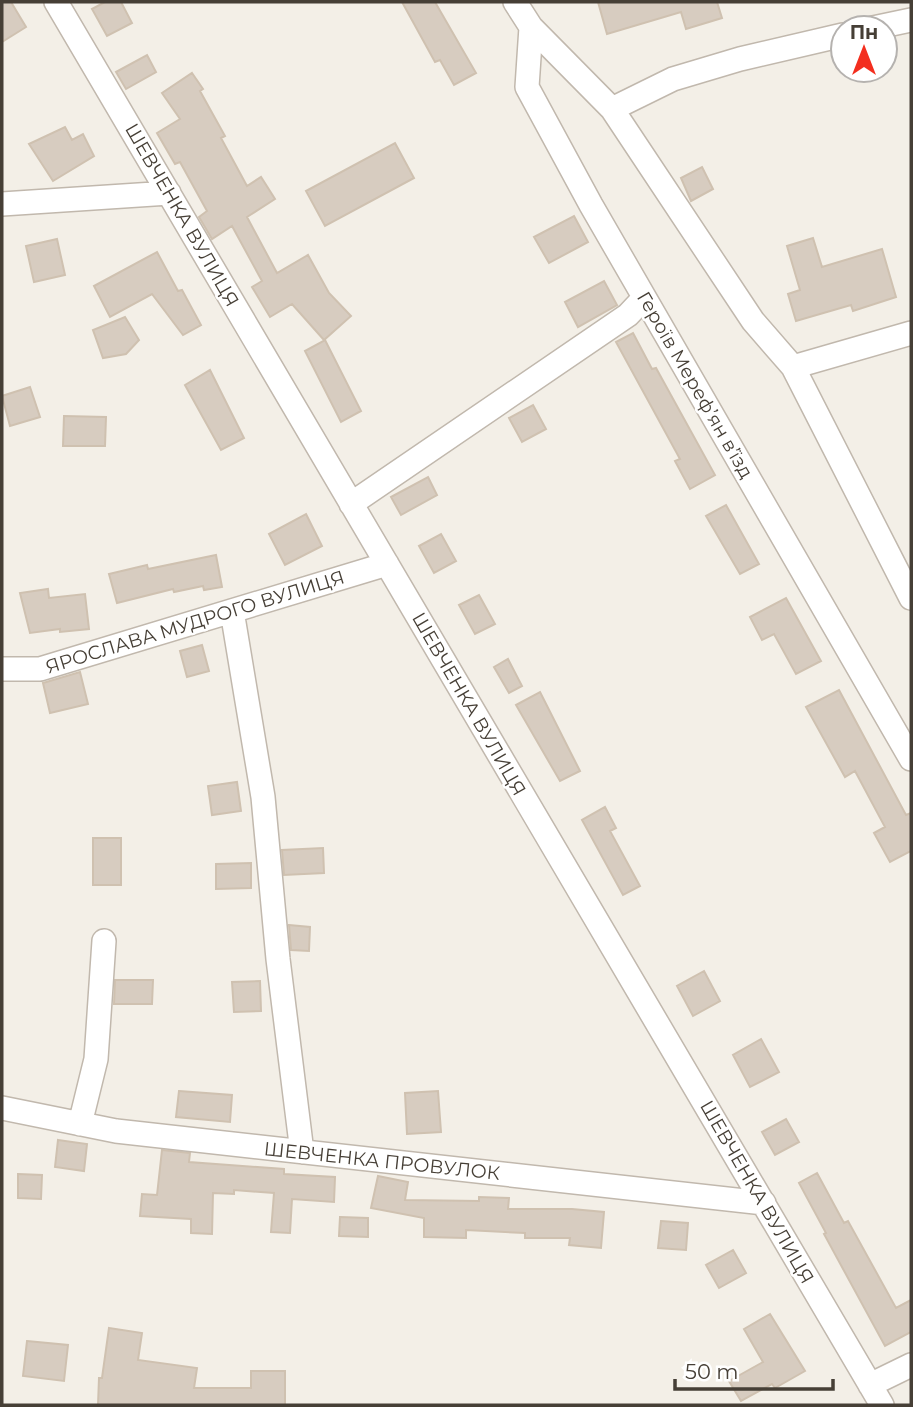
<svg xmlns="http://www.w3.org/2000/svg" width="913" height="1407" font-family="Montserrat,sans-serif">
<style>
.building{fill:#d7ccc0;stroke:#cfc1b0;stroke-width:2}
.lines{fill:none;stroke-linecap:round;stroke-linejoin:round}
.minor-casing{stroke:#c1b8ad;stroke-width:26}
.minor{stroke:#fff;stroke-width:23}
.labels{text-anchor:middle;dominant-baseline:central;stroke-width:5;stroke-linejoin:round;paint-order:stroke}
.street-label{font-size:19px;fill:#463f36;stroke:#fff}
</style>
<rect width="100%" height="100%" fill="#f3efe7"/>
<!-- building -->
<path class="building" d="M2 2H11L26 27 2 42Z
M105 2H121L132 23 107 36 92 9Z
M402 2H435L476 73 454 85 440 60 435 62Z
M598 2H717L722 18 686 29 681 12 607 34Z
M147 55 156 72 126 89 116 72Z
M192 73 203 89 200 91 225 136 221 138 247 186 261 177 275 199 247 217 277 273 308 255 329 293 351 316 324 340 292 304 270 317 252 287 262 281 232 226 212 239 199 217 207 211 180 162 175 164 157 133 180 119 162 93Z
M65 127 72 140 83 134 94 156 53 181 29 144Z
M395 143 414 178 325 226 306 191Z
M702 167 713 189 691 201 681 178Z
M574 216 588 242 549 263 534 237Z
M813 238 822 267 882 249 896 297 853 311 851 305 796 321 788 294 800 290 787 246Z
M57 239 65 275 34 282 26 246Z
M157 252 178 291 182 290 201 325 183 335 152 294 110 317 94 286Z
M604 281 617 305 578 327 565 302Z
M125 317 139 340 126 354 103 358 93 330Z
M633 333 652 369 656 368 715 475 690 489 675 461 680 459 616 342Z
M325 340 361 411 341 422 305 351Z
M210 370 244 438 221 450 185 385Z
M30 387 40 417 10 426 2 396Z
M533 405 546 429 522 442 509 418Z
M64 416 106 417 105 446H63Z
M428 477 437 495 401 515 391 497Z
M726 505 759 564 740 574 706 516Z
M306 514 322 546 285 565 269 534Z
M441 534 456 561 434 573 419 546Z
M216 555 222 587 204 590 203 586 174 592 173 589 117 603 109 574 147 565 148 569Z
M48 589 49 598 85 594 89 629 60 632V629L30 633 20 593Z
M479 595 495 624 475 634 459 605Z
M786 598 821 661 796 674 774 634 762 640 750 617Z
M202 645 209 671 187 677 180 651Z
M508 659 522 686 509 693 494 667Z
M80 672 88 704 50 713 43 683Z
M839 690 906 815 911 813V851L890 862 874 833 885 827 855 771 845 777 806 707Z
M540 692 580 771 560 781 516 705Z
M237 782 241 811 212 815 208 786Z
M605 807 616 828 610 831 640 886 623 895 582 820Z
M93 838H121V885H93Z
M323 848 324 873 284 875 282 850Z
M251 863V888L216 889V864Z
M289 925 310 927 309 951 291 950Z
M704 971 720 1001 693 1016 677 986Z
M115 980H153L152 1004H114Z
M260 981 261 1011 234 1012 232 982Z
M761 1039 779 1072 750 1087 733 1055Z
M179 1091 232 1095 230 1122 176 1117Z
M438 1091 441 1132 407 1134 405 1093Z
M786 1119 799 1142 775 1155 762 1132Z
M58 1140 87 1144 84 1171 55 1167Z
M162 1150 190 1153 189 1162 284 1169V1174L335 1177 334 1202 292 1199 290 1233 271 1232 274 1193 234 1190V1194L213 1193 212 1234 191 1233V1219L140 1216 142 1194 157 1195Z
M817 1173 844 1223 848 1221 896 1308 911 1300V1332L885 1346 824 1234 826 1233 799 1183Z
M18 1174 42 1175 41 1199 18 1198Z
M378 1176 408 1182 405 1200 479 1201V1197L509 1198 508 1209H572L604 1212 601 1248 569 1245 570 1238H525V1233L466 1230V1238L424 1237V1218L371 1208Z
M340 1217 368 1218V1237L339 1236Z
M661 1221 688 1223 686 1250 658 1248Z
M733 1250 746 1273 719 1288 706 1265Z
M770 1314 805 1371 775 1388 772 1384 741 1401 729 1381 763 1362 744 1329Z
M109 1328 142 1333 138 1360 197 1368 194 1388H251V1371H285V1405H98L99 1378H102Z
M27 1341 68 1345 64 1381 23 1376Z"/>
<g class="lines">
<defs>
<path id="minor" d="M56 2 882 1405
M515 2 531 27 527 87 591 205 911 759
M531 27 612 109 753 321 793 367 911 598
M873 28 911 20
M612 109 673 79 740 59 843 35
M2 204 169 193
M793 367 911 333
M351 504 628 315 644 298
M232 611 263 797 278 959 302 1152
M2 669H40L387 564
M2 1108 116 1131 764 1203
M80 1124 96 1059 104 941
M870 1385 911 1365"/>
</defs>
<!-- minor casing -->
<use href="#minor" class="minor-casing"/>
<!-- minor -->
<use href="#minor" class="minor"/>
</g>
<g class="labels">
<!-- street labels -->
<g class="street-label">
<text transform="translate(182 215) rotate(60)">ШЕВЧЕНКА ВУЛИЦЯ</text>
<text transform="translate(695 385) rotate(60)">Героїв Мерефʼян вʼїзд</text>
<text transform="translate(195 622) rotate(-17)">ЯРОСЛАВА МУДРОГО ВУЛИЦЯ</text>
<text transform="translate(469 704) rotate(60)">ШЕВЧЕНКА ВУЛИЦЯ</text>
<text transform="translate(382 1161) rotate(6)">ШЕВЧЕНКА ПРОВУЛОК</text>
<text transform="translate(757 1192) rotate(60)">ШЕВЧЕНКА ВУЛИЦЯ</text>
</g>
</g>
<!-- border -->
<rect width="913" height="1407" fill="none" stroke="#463f36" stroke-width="7"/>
<!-- north arrow -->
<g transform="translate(864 49)"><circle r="33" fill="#ffffff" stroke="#b5b2af" stroke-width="2"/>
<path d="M0-5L12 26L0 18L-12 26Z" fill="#f32e1e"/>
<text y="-10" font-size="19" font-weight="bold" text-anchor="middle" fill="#463f36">Пн</text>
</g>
<!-- scale -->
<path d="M675 1379v10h158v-10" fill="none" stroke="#463f36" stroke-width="3.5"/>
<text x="685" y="1379" font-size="21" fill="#463f36" stroke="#ffffff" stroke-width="5" paint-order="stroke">50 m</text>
</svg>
